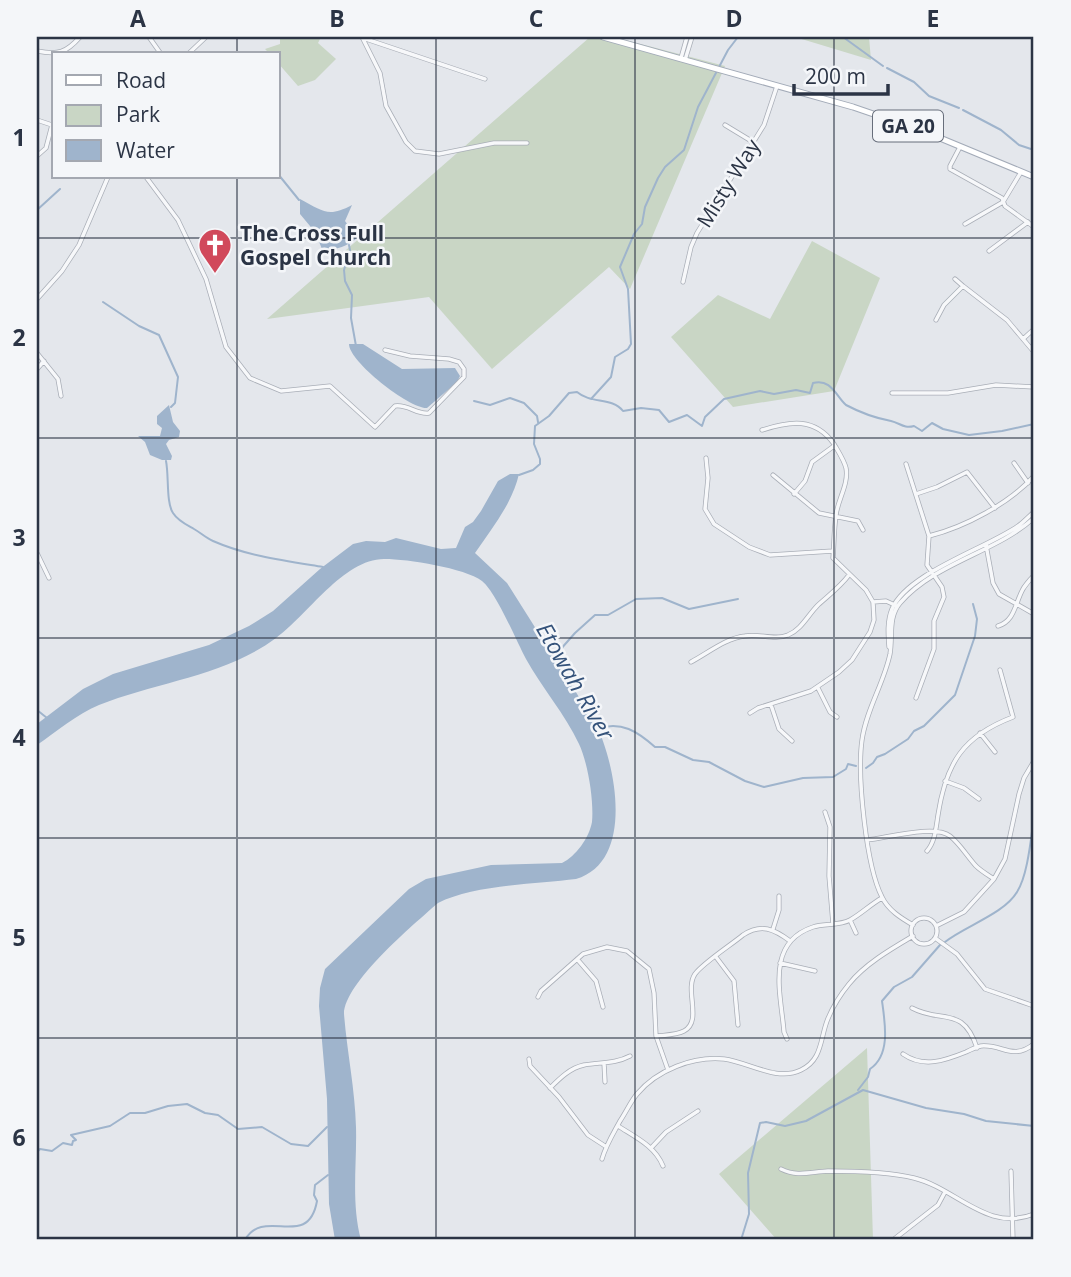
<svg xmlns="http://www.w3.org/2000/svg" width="1071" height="1277" font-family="'Open Sans',sans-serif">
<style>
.green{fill:#c9d6c5}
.water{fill:#9fb4cc}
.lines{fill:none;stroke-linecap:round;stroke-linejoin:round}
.stream{stroke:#9fb4cc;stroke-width:2}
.minor-casing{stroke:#a9aeb7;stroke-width:5}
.major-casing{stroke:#a3abb8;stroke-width:7}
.minor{stroke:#f7f8fa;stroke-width:3.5}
.major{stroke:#fff;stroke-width:5}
.grid{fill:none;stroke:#2b3445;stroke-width:2;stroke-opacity:0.55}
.labels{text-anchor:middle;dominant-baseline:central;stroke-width:5;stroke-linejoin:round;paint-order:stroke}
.shield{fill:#f4f6f9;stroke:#676e7b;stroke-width:2}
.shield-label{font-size:19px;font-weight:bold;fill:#2b3445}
.street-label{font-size:21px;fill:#2b3445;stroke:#f4f6f9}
.poi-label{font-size:21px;font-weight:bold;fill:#2b3445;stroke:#f4f6f9;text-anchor:start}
.water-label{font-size:23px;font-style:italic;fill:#34527a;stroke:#f4f6f9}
.neatline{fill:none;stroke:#2b3445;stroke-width:2.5}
.grid-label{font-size:23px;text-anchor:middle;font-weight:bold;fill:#2b3445}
</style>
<rect width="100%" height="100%" fill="#e4e7ec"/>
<!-- green -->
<path class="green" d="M280 37H321L318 43 336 59 315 80 298 86 278 63V54H270L265 49 280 44Z
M590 37H614L725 66 630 289 609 267 492 369 429 297 267 319Z
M795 37H869L871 60Z
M812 241 880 278 834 391 733 407 671 337 718 295 770 319Z
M867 1048 873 1240H777L719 1174Z"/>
<!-- water -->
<path class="water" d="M300 199C323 211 328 218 352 205L345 221 348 225 362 229V234C349 245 339 251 322 249L315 232 300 214Z
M349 344H363L402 369 455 368 460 376 457 382 427 408C410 409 349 362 349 344Z
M169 405 173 422 180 431 179 437 169 440 166 444 172 456 171 460H162L150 455 145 442 138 436H160L162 428 157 424V416Z
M510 474H519C512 504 492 528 475 553L507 583 596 724C616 766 635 861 576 879 536 884 473 885 438 903 414 924 344 983 344 1014 347 1052 355 1089 356 1127 357 1165 351 1203 361 1240H335L329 1204 327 1099 319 1006 320 988 325 969 409 889 426 879 491 865 562 863C576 856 589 838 592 822 594 801 588 763 579 744 565 714 542 688 526 659 516 640 496 592 482 581 465 568 407 559 385 559 344 558 307 616 276 638 225 676 156 682 99 705 77 714 56 732 37 745V724L83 689 113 674 209 645 249 626 273 611 320 569 353 544 366 541 385 542 396 538 441 549 456 548 465 527 473 522 481 511 498 481Z"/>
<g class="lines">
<!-- stream -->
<path class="stream" d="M843 37 883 66
M887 68 914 82 929 96 959 108
M963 110 1001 130 1019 145 1034 150
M278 174 299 200
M37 210 60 189
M349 245 350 250 344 270 345 281 352 295 351 318 356 346
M103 302 139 326 159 335 178 377 175 403 171 407
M591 399 611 377 615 357 628 349 631 344 628 289 620 267 634 234 642 224 645 207 658 178 665 167 684 150 698 107 728 50 738 37
M474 401 490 405 510 398 524 403 537 416 538 422
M166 461C169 475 166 503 173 513 178 521 187 525 194 529 201 533 206 538 213 541 247 556 286 561 323 567
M519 475 533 470 540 464V459L534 444 535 426 549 416 569 393 577 392C591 404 612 397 623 411L641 408 659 410 669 422 687 415 702 426 705 417 724 399 760 391 774 394 796 390 810 393 813 383C831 378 836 396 846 405 861 413 875 418 891 421 900 423 904 429 914 426L922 431 932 423 943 429 969 435 1002 431 1034 424
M552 659 575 633 595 615H608L636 599 662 598 689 609 738 599
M37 690V697
M37 710 47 718
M597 729C621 720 638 732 655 747H665L693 760 709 762 745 781 764 787 803 778 833 777 846 769 848 764 856 766
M866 768 873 763 877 757 885 754 908 739 914 731 924 726 955 695 975 636 977 619 973 604
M945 942C965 926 1004 914 1017 892 1028 875 1031 837 1034 817
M858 1090 868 1077 870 1069C891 1055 885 1023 882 1001L894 987 912 977 940 945
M37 1152 40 1149 52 1151 63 1143 72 1145 73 1141 76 1140 71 1135 110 1126 130 1113H145L168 1106 187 1104 205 1113 218 1115 238 1129 262 1127 291 1144 308 1146 327 1127
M245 1240C264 1206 308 1251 317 1201L314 1195 315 1185 328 1175
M741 1240 749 1214 748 1173 760 1123 766 1122 785 1126 806 1121 863 1090 926 1108 964 1114 986 1121 1034 1126"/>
<defs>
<path id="minor" d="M149 37 161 54
M362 37 380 73 386 106 406 142 415 151 439 154 494 143H527
M363 38 485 79
M37 51C58 55 66 53 80 37
M188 54 206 37
M681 58 687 37
M685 60 692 37
M37 120 52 125
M725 125 753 142
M960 147 950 166V169L1002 198 1005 206 1034 227
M37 156 46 148 52 125
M146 177 178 220 206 279 226 347 250 378 281 391 330 386 375 427 395 406C408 404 417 415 429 413L464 377V369L459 362 449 359 410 356 385 350
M965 224 1003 202 1021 172
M989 251 1028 222
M955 279 963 286
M683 282 691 247 697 233 764 125 777 86
M37 299 62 271 79 245 108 177
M936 320 944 305 963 286 1007 320 1034 352
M1023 339 1034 329
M37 353 58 379 61 396
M37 369 44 361
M892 393H948L996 385 1034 387
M762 430C790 421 815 417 834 444 838 451 844 460 846 468 849 484 838 499 836 515 834 529 834 544 833 558L866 590 873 602 886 601 897 606
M706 458 708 478 705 509 714 524 749 547 770 555 833 551
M1014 463 1028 483
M906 464 929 536 927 565 942 587 944 597 934 621V649L916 698
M773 475 819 513 858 521 863 530
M794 494 805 481 812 462 834 446
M916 494 937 487 967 472 995 508
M929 536C965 527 1010 503 1034 476
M986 545 993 583 999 594 1034 614
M37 553 49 578
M998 626C1015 621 1015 603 1023 589 1026 584 1030 580 1034 575
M889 647C888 634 887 621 892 609 907 573 987 548 1018 526 1024 522 1029 516 1034 512
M691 662C708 653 726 638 745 636 759 633 774 641 788 635 801 630 808 615 818 605 829 595 840 587 849 575
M818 688 830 712 837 717
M771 705 779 729 792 741
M750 713 758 708 811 691 839 672 852 660 870 632 874 620 873 602
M980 733 995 752
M945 781 964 788 979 799
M825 812 830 827 829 876 833 924
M867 840C887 838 935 824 950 836 960 844 967 856 976 866 981 871 988 875 994 879
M927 851C935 842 936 828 938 815 946 763 963 736 1013 717L1000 670
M911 931a13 13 0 1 1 26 0a13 13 0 1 1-26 0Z
M850 920 856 933
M913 925C901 918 888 910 882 897 866 866 857 775 862 740 866 710 884 683 890 654 893 637 888 617 900 603 936 562 995 553 1034 518
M936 926 964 912 994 879 1005 859 1019 794 1024 778 1034 761
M773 929 779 910V896
M935 938 957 954 985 989 1034 1006
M716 957 734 981 738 1025
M577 959 596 981 603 1007
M780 963 815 971
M538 997 541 991 583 954 607 947 627 951 649 969 654 993 656 1036 668 1070
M912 1008C942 1024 963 1005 977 1048
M657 1036C665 1035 677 1035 684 1031 703 1021 684 990 695 974 703 963 731 945 743 935 761 923 774 929 790 941
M787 1039 784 1032C781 994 765 943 813 927 824 923 839 926 850 920 861 914 871 904 882 898
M903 1054C923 1068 944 1061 966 1052 970 1050 976 1047 981 1046 1003 1044 1012 1061 1034 1044
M529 1059 530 1066 559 1097 588 1135 605 1146
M604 1063 605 1082
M550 1088C560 1078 570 1068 584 1065 600 1062 615 1064 630 1056
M618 1126C635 1137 655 1146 663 1166
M651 1148 666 1132 698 1111
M602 1159C606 1145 613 1134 620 1121 626 1112 631 1101 637 1094 657 1070 693 1056 724 1059 748 1062 777 1082 801 1070 822 1060 820 1040 827 1021 832 1008 840 995 849 984 865 964 891 949 913 936
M781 1169C797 1177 810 1172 828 1171 854 1171 890 1172 914 1178 956 1188 987 1233 1034 1214
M1011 1171 1013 1240
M893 1240 938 1205 945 1192"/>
<path id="major" d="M603 37 853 107 923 131 1034 177"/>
</defs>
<!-- minor casing -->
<use href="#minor" class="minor-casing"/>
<!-- major casing -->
<use href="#major" class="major-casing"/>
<!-- minor -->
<use href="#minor" class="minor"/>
<!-- major -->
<use href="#major" class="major"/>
</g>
<!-- grid -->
<path class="grid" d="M237 37V54M436 37V1240M635 37V1240M834 37V1240M237 177V1240M37 238H1034M37 438H1034M37 638H1034M37 838H1034M37 1038H1034"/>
<!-- icons -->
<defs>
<symbol id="church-pin" viewBox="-11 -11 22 30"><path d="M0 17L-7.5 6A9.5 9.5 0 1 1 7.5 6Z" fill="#d1495b" stroke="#f4f6f9"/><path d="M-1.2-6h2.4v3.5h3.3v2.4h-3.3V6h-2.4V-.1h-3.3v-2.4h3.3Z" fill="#fff"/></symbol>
</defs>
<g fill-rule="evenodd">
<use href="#church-pin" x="196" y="226" width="38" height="52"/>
</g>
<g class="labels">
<!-- shield labels -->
<rect class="shield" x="873" y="110.5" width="70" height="31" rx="5"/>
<g class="shield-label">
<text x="908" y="126">GA 20</text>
</g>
<!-- street labels -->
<g class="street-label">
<text transform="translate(728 183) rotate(-58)">Misty Way</text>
</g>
<!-- poi labels -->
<g class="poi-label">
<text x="240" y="233">The Cross Full<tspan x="240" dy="24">Gospel Church</tspan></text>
</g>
<!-- water labels -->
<g class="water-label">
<text transform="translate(576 681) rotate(60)">Etowah River</text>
</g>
</g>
<!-- border -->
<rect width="1071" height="1277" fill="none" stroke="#f4f6f9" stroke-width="77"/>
<!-- legend -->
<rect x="52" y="52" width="228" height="126" fill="#f4f6f9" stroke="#a4a8b1" stroke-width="2"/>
<rect x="66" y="75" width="35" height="10" fill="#ffffff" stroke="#a4a8b1" stroke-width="2"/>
<text x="116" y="88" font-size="21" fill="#2b3445">Road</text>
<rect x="66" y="105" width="35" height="21" fill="#c9d6c5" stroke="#a4a8b1" stroke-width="2"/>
<text x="116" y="122" font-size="21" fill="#2b3445">Park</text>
<rect x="66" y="140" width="35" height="21" fill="#9fb4cc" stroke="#a4a8b1" stroke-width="2"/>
<text x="116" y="158" font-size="21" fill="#2b3445">Water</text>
<!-- scale -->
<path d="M794 84v10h94v-10" fill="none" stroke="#2b3445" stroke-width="3.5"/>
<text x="805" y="84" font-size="21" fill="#2b3445" stroke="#f4f6f9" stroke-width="5" paint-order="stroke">200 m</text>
<rect x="38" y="38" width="994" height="1200" class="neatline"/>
<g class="grid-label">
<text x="138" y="27">A</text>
<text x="337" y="27">B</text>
<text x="536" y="27">C</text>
<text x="734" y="27">D</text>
<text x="933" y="27">E</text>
<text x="19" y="146">1</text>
<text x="19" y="346">2</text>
<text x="19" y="546">3</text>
<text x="19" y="746">4</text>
<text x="19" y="946">5</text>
<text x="19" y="1146">6</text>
</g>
</svg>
